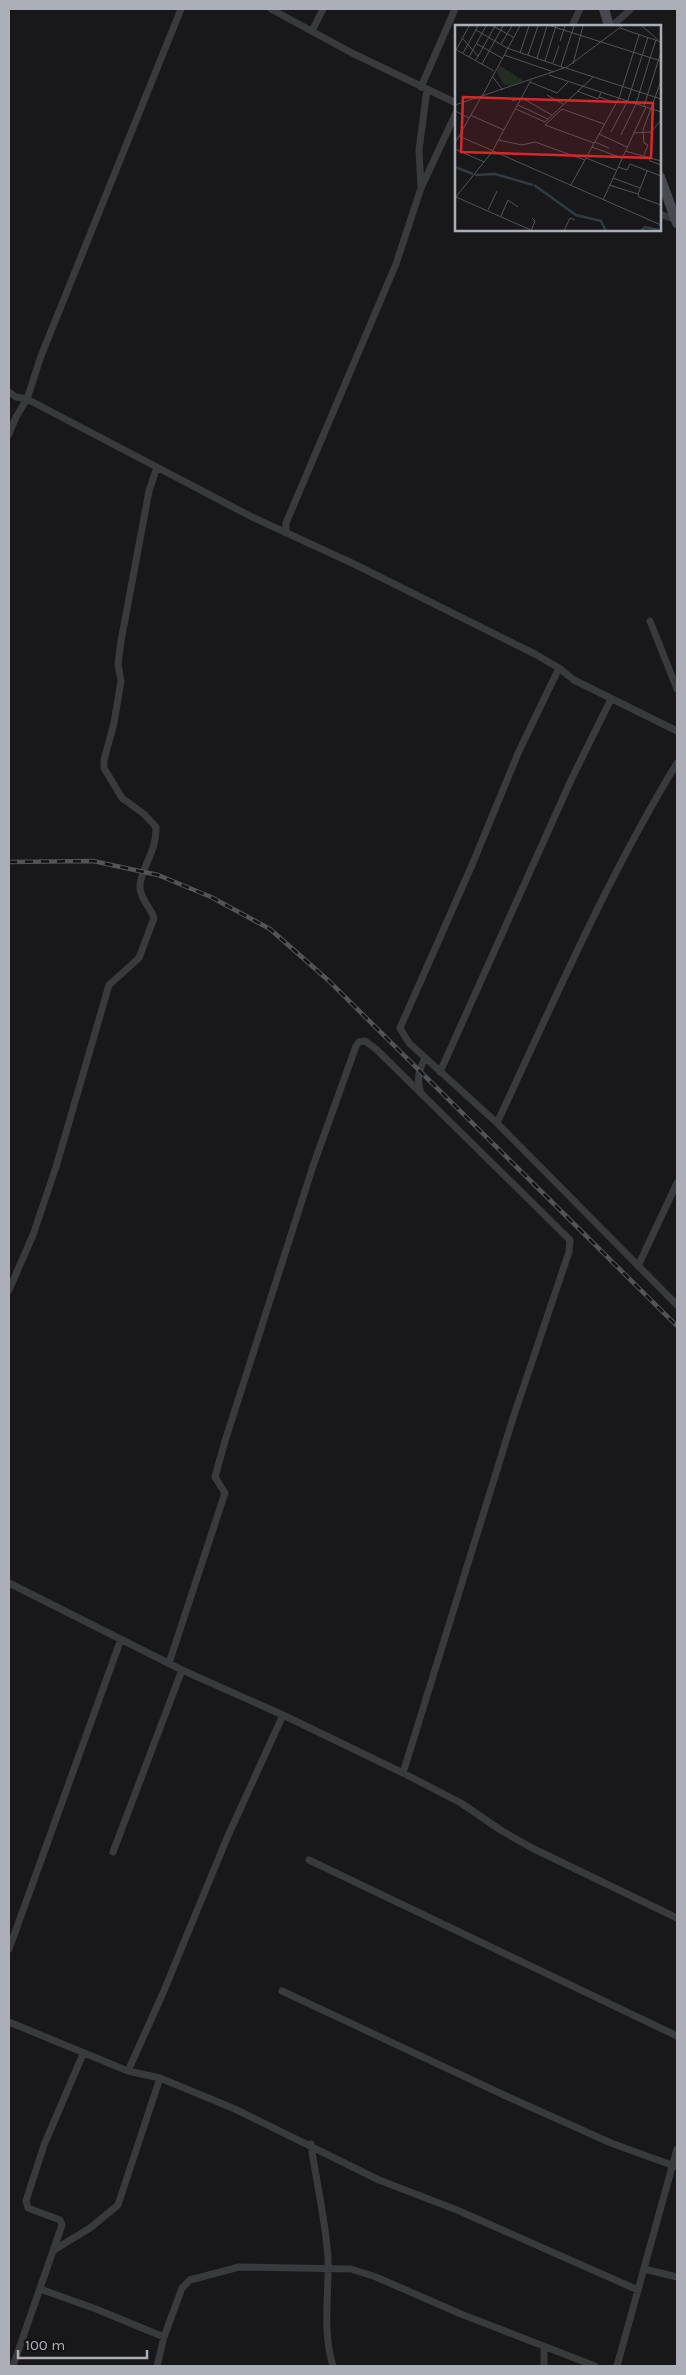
<svg xmlns="http://www.w3.org/2000/svg" width="686" height="2375" font-family="Karla,sans-serif">
<style>
.lines{fill:none;stroke-linecap:round;stroke-linejoin:round}
.street{stroke:#393a3e;stroke-width:7}
.secondary{stroke:#48494e;stroke-width:10}
.rail-casing{stroke:#535459;stroke-width:4.5}
.rail{stroke:#131315;stroke-width:2.5;stroke-dasharray:8;stroke-linecap:butt}
.inset-river{fill:none;stroke:#323a42;stroke-width:2.5}
.inset-road{fill:none;stroke:#535459;stroke-width:1}
.view{fill:#d62828;fill-opacity:0.15;stroke:#d62828;stroke-width:2.5}
.inset-edge{fill:none;stroke:#acafb8;stroke-width:2.5}
</style>
<rect width="100%" height="100%" fill="#18181a"/>
<g class="lines">
<!-- street -->
<path class="street" d="M271 9 352 53 456 103
M572 26 580 9
M612 26 631 9
M312 31 323 9
M421 87 455 9
M421 188 419 150 427 89
M660 214 676 220
M9 392 16 397 27 399 252 517 354 564 535 654 559 668 574 680 677 731
M9 434 16 417 27 399 41 356 181 9
M286 533V523L396 264 421 188 456 113
M650 621 677 689
M559 668 519 751 472 865 400 1028 409 1043 497 1123 677 1305
M440 1072 572 778 611 699
M421 1093C416 1080 419 1070 425 1058
M497 1123C554 1001 607 878 677 763
M638 1266 677 1183
M9 1290 33 1235 56 1167 109 985 139 958 154 918C150 907 139 897 140 885 142 866 157 851 156 827L144 814 122 798 104 768V760L114 723 121 681 118 664 121 641 149 491 157 467
M9 1583 182 1670 283 1715 403 1773 461 1803 502 1831 532 1848 677 1918
M169 1663 225 1493 215 1477 225 1441 313 1166 356 1046 359 1042 365 1041 376 1049 570 1240 569 1252 514 1415 403 1773
M113 1852 182 1670
M309 1860 677 2036
M9 1949 121 1639
M282 1991 506 2096 611 2143 677 2167
M9 2022 128 2071 160 2078 235 2109 379 2180 457 2210 638 2290
M128 2071 163 1993 227 1838 283 1715
M311 2144C316 2182 326 2221 328 2259 329 2296 322 2330 333 2366
M54 2250 90 2228 118 2205 160 2078
M644 2269 677 2277
M40 2289 96 2309 164 2337 182 2288 190 2280 239 2267 351 2269 376 2277 461 2314 595 2366
M544 2346V2366
M13 2366 62 2225 60 2220 28 2208 26 2201 44 2145 83 2054
M157 2366 164 2337
M617 2366 677 2149"/>
<!-- secondary -->
<path class="secondary" d="M604 9 609 26
M660 177 677 223"/>
<defs>
<path id="rail" d="M9 862 93 861 158 875 211 897 270 929 329 981 677 1326"/>
</defs>
<!-- rail casing -->
<use href="#rail" class="rail-casing"/>
<!-- rail -->
<use href="#rail" class="rail"/>
</g>
<!-- overview -->
<g transform="translate(455 25)">
<rect width="206" height="206" fill="#18181a"/>
<path d="M44 40 63 52 62 55 65 52 68 56 54 61 48 59 42 47Z" fill="#242c26"/>
<path class="inset-river" d="M0 142 18 149M20 150 40 149 78 160M79 160 121 190 146 196 151 206M186 206 190 202 204 205"/>
<path class="inset-road" d="M38 1 58 12M96 1 206 36M187 1 203 15M165 3 206 17M21 5 52 23M8 14 23 31M105 16 110 1M22 19 47 33M46 19 57 1M52 23 110 43M0 24 39 46M1 25 14 1M8 28 23 1M65 28 74 1M49 30 99 47M73 30 83 1M14 32 31 1M82 33 92 1M195 33 201 15M21 35 40 1M90 36 101 1M98 38 104 21M27 39 48 1M118 39 128 1M106 41 119 1M111 43 206 74M94 50 206 87M37 51 48 65M75 57 102 68 114 56M122 66 143 74 146 68M92 70 108 79M144 72 161 78M26 73 65 1M57 76 67 73 97 90M0 80 112 42 167 1M63 80 93 94M189 81 206 27M61 84 90 97 138 52M0 86 14 93M15 90 49 105M156 107 173 75 193 12M178 108 196 107 206 95M144 109 172 122M166 110 181 79 195 33M4 111 206 200M43 115 67 120 80 117 130 135M140 117 154 123M0 118 25 74M139 118 90 100 107 84 149 99M137 122 167 133M0 124 29 137M170 126 206 136M189 130 193 120 189 118 188 105 206 56M194 132 195 136 206 140M131 133 161 145M163 142 172 145 175 139 206 151M158 153 185 163M116 160 164 73 184 10M154 160 183 169 192 146M183 169 184 172 206 180M1 172 78 206M0 173 37 127 76 55M148 175 191 82M33 185 42 166M46 191 53 175 63 182M76 206 80 196 77 193M109 206 115 193 120 195"/>
<path class="view" d="M8 72 198 78 196 133 6 127Z"/>
<rect width="206" height="206" class="inset-edge"/>
</g>
<!-- border -->
<rect width="686" height="2375" fill="none" stroke="#acafb8" stroke-width="20"/>
<!-- scale -->
<path d="M18 2350v8h129v-8" fill="none" stroke="#acafb8" stroke-width="2.5"/>
<text x="25" y="2350" font-size="15" fill="#acafb8" stroke="#131315" stroke-width="4" paint-order="stroke">100 m</text>
</svg>
